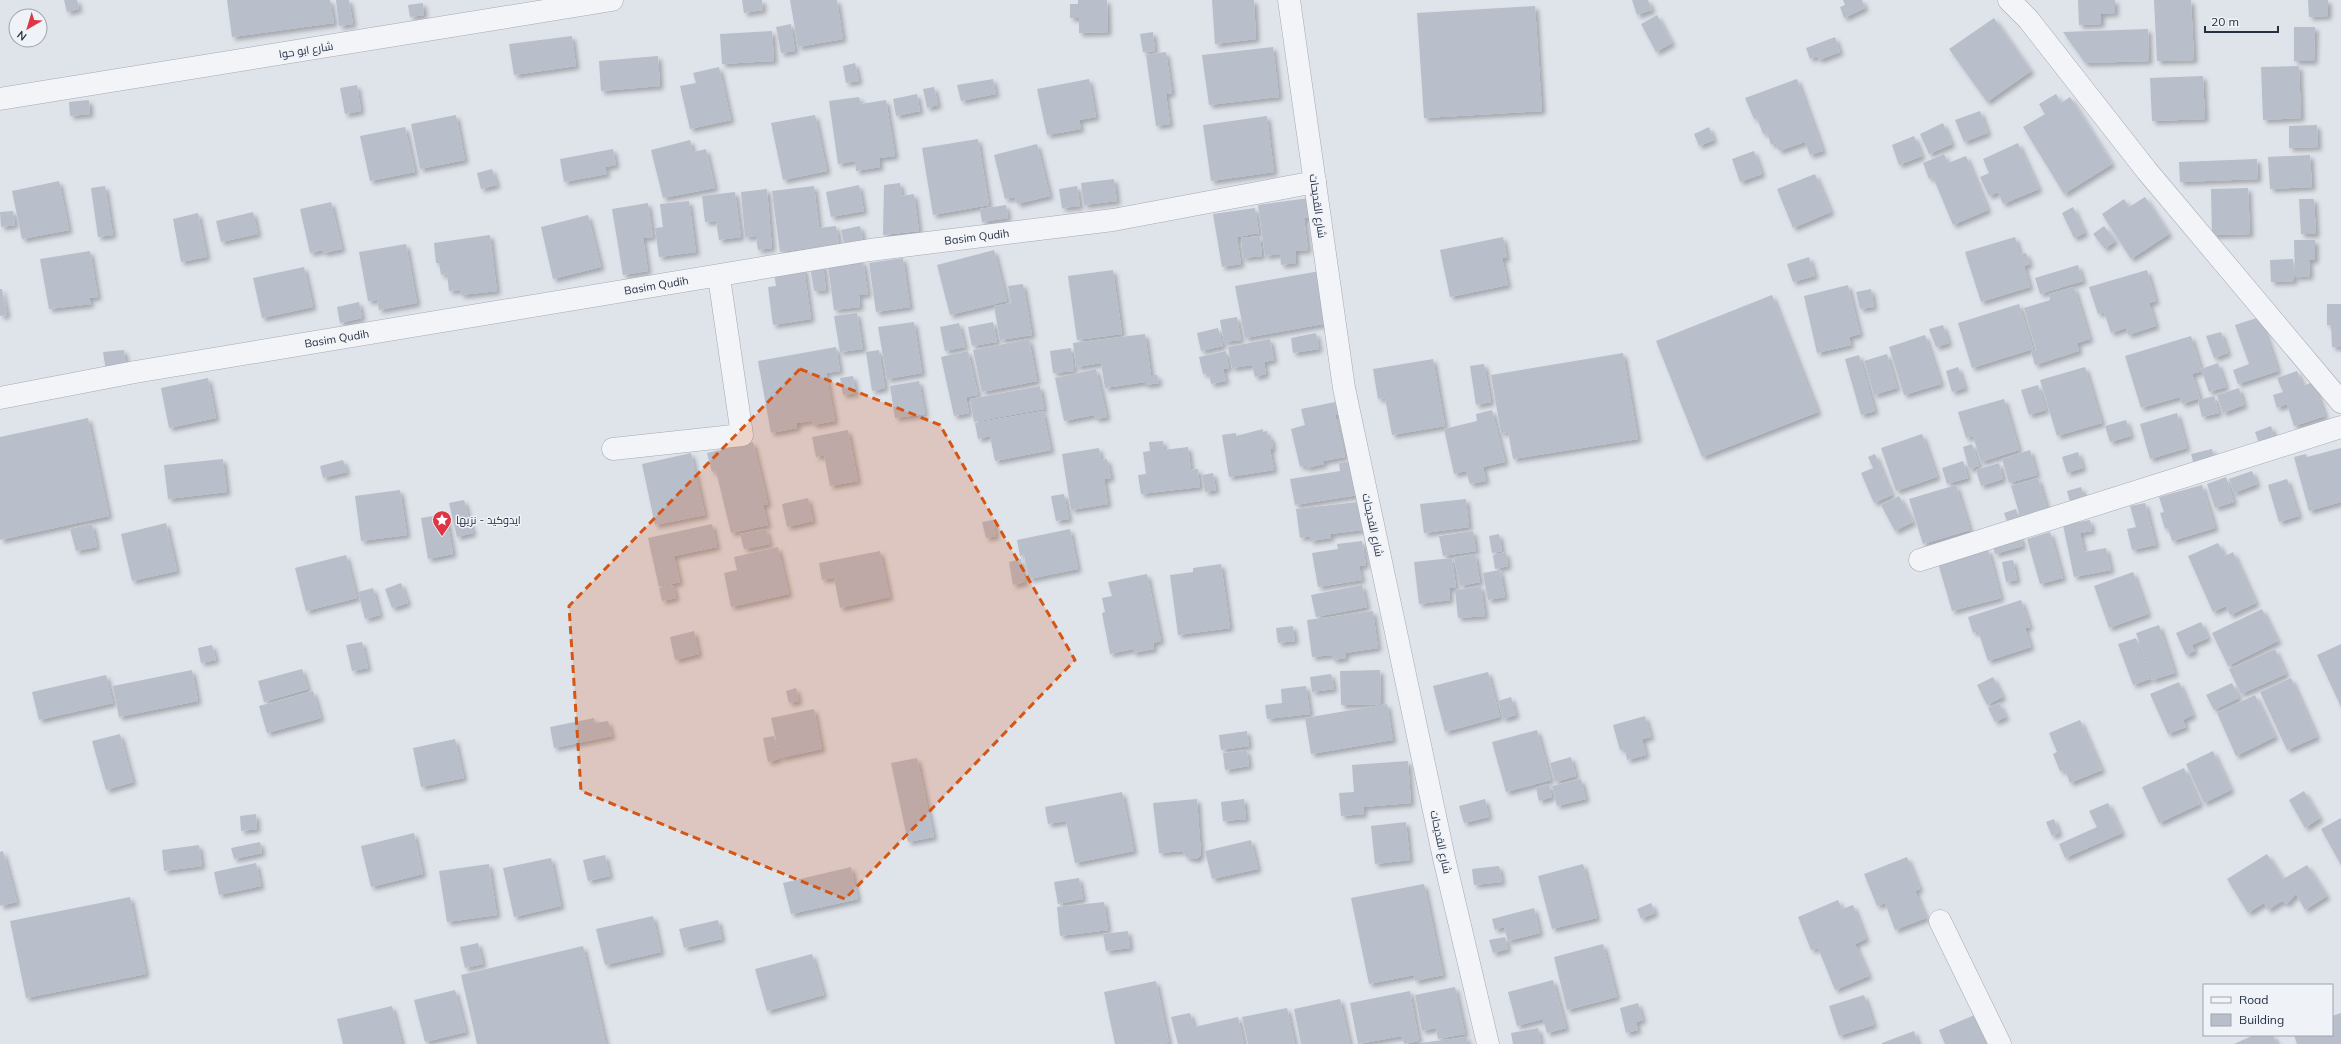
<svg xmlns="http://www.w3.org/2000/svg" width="2341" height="1044" font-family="Mulish,Cairo,sans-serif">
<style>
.building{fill:#b9becb;filter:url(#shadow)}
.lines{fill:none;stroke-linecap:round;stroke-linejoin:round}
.minor-casing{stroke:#a4a9b5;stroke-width:23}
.minor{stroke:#f2f4f8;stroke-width:22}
.marked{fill:#d55512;fill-opacity:0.2;stroke:#d55512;stroke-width:3;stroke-dasharray:8 5;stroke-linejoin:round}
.labels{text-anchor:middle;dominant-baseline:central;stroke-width:3;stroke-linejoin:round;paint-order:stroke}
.street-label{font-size:11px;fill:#262f43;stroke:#eff2f7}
.poi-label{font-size:11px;fill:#262f43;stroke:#eff2f7;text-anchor:start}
</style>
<defs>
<filter id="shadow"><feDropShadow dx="3.5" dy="3.5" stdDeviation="2" flood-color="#0004"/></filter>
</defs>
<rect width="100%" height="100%" fill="#dfe3ea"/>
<!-- building -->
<path class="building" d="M64 0H77L79 9 67 12Z
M227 0H330L334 23 232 37Z
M336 0H349L353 24 339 26Z
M742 0H762L763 10 744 13Z
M790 0H837L843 39 798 47Z
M1078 0H1107L1108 32 1079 33V18H1070V4H1078Z
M1212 0H1254L1256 39 1215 44Z
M1632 0H1648L1652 10 1637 15Z
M1843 0H1862L1865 8 1844 18 1840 7 1845 5Z
M2078 0H2115V13L2101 14V24L2079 25Z
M2154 0H2191L2194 60 2157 61Z
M2308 0H2328V16L2309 17Z
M423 3 424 15 410 17 408 5Z
M1535 6 1542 111 1424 118 1417 13Z
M1657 15 1672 43 1656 52 1641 24Z
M1994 18 2031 71 1987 102 1949 49Z
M791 24 795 51 781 53 776 27Z
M2294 27H2315L2314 61H2294Z
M2148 29 2149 61 2085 63 2063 32Z
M772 31 774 61 722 64 720 34Z
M1153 32 1155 51 1143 52 1140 34Z
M572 36 576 66 514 75 509 44Z
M1835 37 1840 52 1819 60 1817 56 1810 59 1806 48Z
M1273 47 1279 97 1209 105 1202 55Z
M1166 52 1172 93 1166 94 1170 124 1156 126 1146 55Z
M658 56 660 86 601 91 599 61Z
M855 63 859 81 846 83 843 66Z
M2299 66 2301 118 2263 120 2261 67Z
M719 67 731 120 690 129 680 86 696 83 693 73Z
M2203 76 2205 119 2152 121 2150 78Z
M993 79 996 94 961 101 957 85Z
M1089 79 1096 117 1079 120 1081 129 1047 135 1037 89Z
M1797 79 1823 151 1810 155 1805 142 1779 151 1776 143 1771 145 1767 132 1763 134 1757 118 1754 119 1745 98Z
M357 85 361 111 345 114 340 88Z
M934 87 938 105 927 108 923 89Z
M917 94 920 111 896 116 893 99Z
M2056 94 2061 103 2070 97 2112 164 2064 194 2023 127 2045 114 2039 104Z
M859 97 861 104 886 100 895 156 879 158 880 167 856 171 855 161 838 164 829 101Z
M89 100 90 114 70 116 69 102Z
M1980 111 1988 133 1964 142 1955 120Z
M456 115 465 160 420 169 411 124Z
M815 115 827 171 783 180 771 123Z
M1267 116 1274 172 1211 181 1203 125Z
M1943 123 1952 144 1929 154 1920 134Z
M2317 125 2318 147 2289 148V126Z
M405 127 415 172 370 181 360 136Z
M1709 127 1714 140 1699 146 1694 134Z
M1914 136 1922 156 1899 165 1892 145Z
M978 139 989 205 933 215 922 148Z
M690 140 693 152 706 149 715 188 663 198 651 150Z
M2018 143 2039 189 2003 204 1998 192 1989 196 1980 177 1989 173 1983 159Z
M1037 144 1050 196 1017 204 1015 197 1005 199 994 155Z
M613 149 616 165 605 167 607 174 564 182 560 159Z
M1754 151 1762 174 1740 182 1732 159Z
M1944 154 1948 163 1966 156 1988 210 1953 225 1933 177 1929 179 1923 163Z
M2310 155 2312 187 2270 189 2268 157Z
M2257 159 2258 179 2180 182 2179 162Z
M492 169 497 185 481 189 477 173Z
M1815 174 1831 212 1793 228 1777 189Z
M1114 179 1117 201 1084 205 1081 183Z
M59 181 69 230 22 239 12 191Z
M900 183 902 196 914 194 919 231 883 235 884 185Z
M859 185 864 211 831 217 826 192Z
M105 186 113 235 98 237 91 188Z
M814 186 819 228 836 226 839 244 780 252 772 191Z
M1077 186 1080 206 1062 208 1059 189Z
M2248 188 2250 234 2212 235 2211 189Z
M767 189 772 248 758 250 756 236 745 237 741 192Z
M735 192 741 237 719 240 716 221 705 222 702 196Z
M2145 197 2169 234 2131 259 2102 214 2124 199 2129 207Z
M1309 198 1312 217 1304 218 1308 250 1295 251 1296 263 1281 265 1280 254 1265 256 1258 205Z
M2299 199H2314L2316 234H2301Z
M689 201 696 252 659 257 655 228 663 227 660 204Z
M331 202 342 249 324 253 323 250 310 253 300 209Z
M648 203 653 237 643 238 648 271 623 275 612 209Z
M1006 205 1008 218 982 222 980 209Z
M2073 207 2085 233 2074 238 2062 213Z
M1255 208 1259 233 1237 237 1241 264 1222 267 1213 214Z
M13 211 15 225 1 227 0 212Z
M253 212 258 234 221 242 216 221Z
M198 213 207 257 181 262 173 219Z
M588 215 601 267 553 279 541 227Z
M860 226 863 239 844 243 841 230Z
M2104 226 2115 241 2105 249 2093 234Z
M490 235 497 291 461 295 460 290 449 291 447 274 441 275 439 263H436L434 243Z
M1260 236 1262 256 1243 258 1241 238Z
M1503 237 1507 258H1502L1508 285 1450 297 1440 250Z
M2015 237 2020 254 2026 253 2030 264 2024 266 2030 287 1981 302 1965 252Z
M2294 240H2315V260H2309L2310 276 2295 277Z
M406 244 417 303 379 310 377 300 368 301 359 252Z
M994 250 1007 301 950 315 937 265Z
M90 251 98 297 89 298 91 304 49 309 40 259Z
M1809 257 1815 276 1793 282 1787 264Z
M903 258 910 307 876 312 869 263Z
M2293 259 2294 281 2271 282 2270 260Z
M863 261 868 294 859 295 860 307 834 310 828 266Z
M823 264 826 290 814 291 810 266Z
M2078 265 2083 281 2040 294 2035 278Z
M304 267 313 307 262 318 253 278Z
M804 268 811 319 773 325 768 287 776 286 774 272Z
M1113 270 1122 334 1077 340 1068 276Z
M2147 270 2156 301 2149 303 2156 326 2128 335 2126 328 2111 333 2104 312 2098 314 2089 287Z
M1320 271 1329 323 1245 338 1235 286Z
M1023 284 1032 335 1000 340 994 306 1011 303 1008 286Z
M1848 285 1860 334 1849 337 1851 345 1817 353 1804 296Z
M2074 287 2090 339 2077 343 2079 351 2035 365 2031 351 2036 350 2024 308 2050 300 2049 294Z
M0 289H2L7 315 0 316Z
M1871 289 1874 307 1860 309 1856 292Z
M1772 295 1818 412 1702 457 1656 341Z
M359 302 362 318 340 323 337 307Z
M2019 304 2033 349 1972 368 1958 323Z
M2327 304H2341V347H2332L2331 325H2327Z
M857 313 863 349 840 352 834 316Z
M1237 317 1241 340 1224 342 1220 320Z
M2260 317 2278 371 2238 384 2233 370 2249 364 2235 325Z
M914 322 922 373 887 379 878 327Z
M993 322 997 342 972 346 968 327Z
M959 323 965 347 945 351 940 327Z
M1943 325 1949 343 1936 347 1929 329Z
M1218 328 1223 346 1201 351 1197 333Z
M2221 332 2228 353 2214 358 2206 336Z
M1316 333 1319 349 1293 353 1291 338Z
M1145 334 1151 375H1157L1159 383 1145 385V382L1105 388 1101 363 1076 367 1073 343Z
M1925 335 1941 384 1904 395 1889 347Z
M2191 336 2201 369 2218 363 2226 387 2209 392 2202 371 2192 374 2200 398 2182 404 2180 397 2141 408 2125 356Z
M1029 339 1037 381 982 392 973 350Z
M1270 339 1274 360 1264 362 1266 374 1255 377 1252 365 1232 368 1228 347Z
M836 347 840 371 826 373 835 421 813 425 812 421 797 423V428L771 433 758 361Z
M1071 348 1074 371 1053 373 1050 351Z
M124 350 126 367 106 370 103 352Z
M879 350 885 388 872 391 866 352Z
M968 351 978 395 966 397 969 413 954 416 941 357Z
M1226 351 1229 368 1223 369 1226 381 1211 384 1209 373 1203 374 1199 357Z
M1623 353 1638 439 1513 459 1508 432 1501 433 1491 375Z
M1887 354 1897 388 1874 395 1864 361Z
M1859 355 1875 411 1861 415 1845 359Z
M1433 359 1445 426 1392 435 1385 398 1378 399 1373 369Z
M1484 364 1491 402 1476 405 1470 366Z
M1958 367 1965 388 1952 392 1946 371Z
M2085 367 2102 423 2057 436 2040 380Z
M1096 369 1107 417 1096 419 1094 415 1064 421 1055 378Z
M2297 371 2303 386 2313 382 2325 416 2294 426 2287 404 2277 408 2273 395 2283 392 2277 378Z
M853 376 856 393 843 395 840 378Z
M208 378 216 418 169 428 161 388Z
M919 381 925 414 895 418 890 386Z
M2038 385 2046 410 2029 415 2021 390Z
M1040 386 1044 409 974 422 970 399Z
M2239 388 2244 405 2223 413 2217 395Z
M2214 396 2219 413 2202 417 2198 400Z
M2004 399 2019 450 1981 462 1973 436 1966 438 1958 412Z
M1335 402 1338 414 1335 415 1345 457 1323 461 1324 464 1306 468V465L1300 467 1291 429 1305 425 1301 409Z
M1492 410 1505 462 1483 467 1486 481 1470 484 1466 471 1454 474 1444 429 1477 421 1476 414Z
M1043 411 1051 450 995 461 990 436 978 439 975 423Z
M2177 413 2187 448 2150 459 2140 424Z
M88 418 109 516 0 540V437Z
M2126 420 2131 436 2110 442 2105 426Z
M2271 426 2276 443 2261 448 2255 432Z
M1263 429V432L1267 431 1268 437H1271L1273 448 1270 449 1274 470 1229 477 1222 435 1236 433V436Z
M848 430 858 481 830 486 824 455 816 457 812 437Z
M1922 434 1937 477 1896 491 1881 448Z
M1163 441 1164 450 1188 447 1191 470 1198 469 1200 487 1141 494 1138 475 1146 474 1143 452 1150 451 1149 442Z
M753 442 768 504 763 505 768 525 731 533 716 471 712 472 707 453Z
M1972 444 1979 466 1969 469 1963 447Z
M1099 448 1101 460 1107 459 1111 478 1104 479 1108 504 1071 510 1062 454Z
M2341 448V502L2309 511 2294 457 2306 454 2307 457Z
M2212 449 2215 463 2195 469 2191 454Z
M2030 450 2037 475 2009 483 2002 459Z
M2078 452 2083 468 2067 473 2062 457Z
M691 453 705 515 655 525 642 464Z
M1875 454 1892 495 1874 503 1861 473 1873 468 1868 457Z
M223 459 227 492 168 499 164 465Z
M343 460 347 472 323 478 320 466Z
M1353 461 1358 495 1295 505 1290 479 1340 471 1339 463Z
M1963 461 1968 478 1947 484 1942 468Z
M1999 463 2003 479 1981 486 1976 470Z
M2252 471 2257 484 2234 493 2229 479Z
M1213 473 1216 490 1205 492 1202 475Z
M2226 477 2234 502 2215 508 2207 484Z
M2038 478 2048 511 2021 519 2011 486Z
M2287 479 2299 516 2279 522 2268 485Z
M1956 485 1970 530 1923 544 1909 499Z
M2202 485 2215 528 2172 541 2168 528 2165 529 2160 513 2164 512 2159 497Z
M2081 487 2085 501 2071 505 2067 491Z
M400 490 407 535 361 541 355 496Z
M1064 494 1069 519 1056 521 1051 496Z
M1899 496 1913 522 1895 531 1881 505Z
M808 498 813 521 787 527 782 504Z
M1466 499 1469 527 1424 533 1420 504Z
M464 500 473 533 457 537 449 503Z
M1358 502 1362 530 1330 534 1331 538 1310 541V536L1300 538 1296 509Z
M2145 503 2156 545 2132 550 2127 529 2136 527 2130 506Z
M2016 509 2019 520 2008 524 2004 513Z
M446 514 453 554 428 559 421 518Z
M993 520 996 536 986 538 982 522Z
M2090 520 2092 531 2080 533 2084 552 2106 548 2111 570 2074 577 2063 525Z
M166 523 177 571 132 581 121 534Z
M92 524 97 547 76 551 70 529Z
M712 524 717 547 674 556 680 582 659 587 648 538Z
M766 529 770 544 744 549 740 534Z
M1070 529 1078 569 1029 579 1024 555 1020 556 1017 540Z
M1473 531 1476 551 1443 556 1439 536Z
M2050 532 2063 578 2040 584 2027 539Z
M1499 534 1502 551 1492 553 1489 536Z
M2019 534 2023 546 1995 554 1992 541Z
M1362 541 1366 565 1359 566 1362 580 1318 587 1312 553 1338 549 1337 544Z
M2218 543 2225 556 2233 552 2256 603 2230 615 2226 606 2213 612 2188 556Z
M778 547 789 594 731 607 724 573 737 570 734 557Z
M1988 549 2001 598 1952 611 1938 563Z
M880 551 890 597 840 608 834 578 822 580 819 563Z
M1506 552 1508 566 1495 569 1493 555Z
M1475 554 1480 582 1460 586 1454 558Z
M346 555 357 598 306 611 295 568Z
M1452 558 1456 587 1449 588 1450 600 1419 604 1414 562Z
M1021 559 1025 582 1013 585 1009 562Z
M2013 560 2017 580 2006 582 2002 562Z
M1221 564 1230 628 1178 635 1170 575 1193 572V568Z
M1500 570 1505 597 1488 600 1483 573Z
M2133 572 2148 614 2109 628 2094 586Z
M1147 574 1161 641 1153 643 1154 649 1133 653V649L1110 654 1102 613 1105 612 1102 598 1112 596 1108 582Z
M401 583 408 603 392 608 385 589Z
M673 585 676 598 662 601 659 588Z
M1362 585 1367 607 1316 617 1311 595Z
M1481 586 1485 616 1458 618 1455 590Z
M373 588 380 615 365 619 358 592Z
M2021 600 2030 627 2025 628 2031 647 1988 661 1978 631 1973 633 1968 617Z
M2262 609 2278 641 2228 666 2212 633Z
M1373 611 1378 648 1345 653 1346 658 1333 660 1332 655 1312 657 1307 620Z
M2201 622 2208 638 2192 645 2195 651 2186 655 2176 633Z
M2159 625 2175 673 2152 680 2136 633Z
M1293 626 1295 641 1278 643 1276 628Z
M694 631 699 654 675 660 670 637Z
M2136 638 2150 679 2133 685 2118 644Z
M362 642 368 668 352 671 346 645Z
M2341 644V707L2317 655Z
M212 645 216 660 201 663 198 648Z
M2275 649 2286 674 2241 694 2229 669Z
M302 669 308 689 264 702 258 681Z
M192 670 198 701 119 717 113 686Z
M1380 670 1381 704 1341 705 1340 671Z
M1488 672 1500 717 1445 732 1433 686Z
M1331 674 1334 689 1312 692 1310 677Z
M106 675 113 703 39 720 32 692Z
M1993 677 2003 697 1987 705 1977 685Z
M2291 678 2317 737 2287 750 2260 692Z
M2179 682 2193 715 2183 720 2186 727 2168 734 2150 694Z
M2232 683 2239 698 2214 710 2206 695Z
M1306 686 1310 714 1267 719 1265 705 1282 703 1281 689Z
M796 688 799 701 789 703 786 691Z
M313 691 321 718 267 733 259 706Z
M2255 695 2275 737 2236 756 2217 713Z
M1511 697 1516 715 1503 719 1498 701Z
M1999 703 2006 717 1995 722 1988 708Z
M1387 704 1393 740 1311 754 1305 718Z
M814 709 822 749 780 758 771 718Z
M1645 716 1651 737 1642 739 1646 755 1627 760 1625 749 1620 750 1613 725Z
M594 718 595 723 608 721 612 736 554 748 550 727Z
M2080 720 2102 770 2070 783 2065 770 2060 771 2053 754 2057 752 2049 733Z
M1537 730 1551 780 1506 792 1492 742Z
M1247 731 1249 746 1221 750 1219 735Z
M120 734 133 782 106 790 92 741Z
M774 736 779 759 768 762 763 738Z
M455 739 464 778 421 787 413 748Z
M1247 750 1249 766 1225 770 1223 753Z
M2213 751 2231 790 2204 803 2186 764Z
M1571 757 1576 776 1555 782 1550 763Z
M917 758 934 837 908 842 891 763Z
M1408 761 1411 803 1363 807 1364 814 1341 816 1339 793 1354 792 1352 765Z
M2184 768 2200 804 2159 823 2142 787Z
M1581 779 1586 799 1557 806 1552 786Z
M1549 784 1552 797 1539 801 1536 788Z
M2304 791 2320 818 2305 828 2289 800Z
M1122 792 1134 851 1075 863 1066 821 1048 824 1045 807Z
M1197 799 1201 855 1197 859H1191L1185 856 1183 851 1159 853 1153 803Z
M1244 799 1246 819 1223 821 1221 802Z
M1485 799 1489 817 1464 823 1459 806Z
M2108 803 2122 833 2065 858 2059 844 2097 827 2089 811Z
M256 814 257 829 241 831 240 816Z
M2341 818V865L2321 829Z
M2054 819 2059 833 2052 836 2046 822Z
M1406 822 1410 860 1375 864 1371 826Z
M414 833 423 874 371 887 361 846Z
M1251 840 1258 869 1212 879 1205 851Z
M260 842 262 853 234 859 231 848Z
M199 845 202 866 164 871 162 850Z
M3 851 17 902 0 906V852Z
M2267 854 2283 879 2307 865 2327 896 2305 910 2296 894 2287 904 2282 901 2268 910 2264 903 2248 913 2227 879Z
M605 855 610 876 588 881 583 860Z
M1907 857 1920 889 1915 891 1926 918 1895 930 1885 903 1877 906 1864 874Z
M551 858 561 906 514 917 503 868Z
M256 863 261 886 219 895 214 872Z
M489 864 497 915 447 922 439 871Z
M1583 864 1597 918 1552 929 1538 876Z
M1499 866 1502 882 1474 885 1472 869Z
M851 867 858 899 791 914 783 883Z
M1079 878 1083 899 1058 904 1054 882Z
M1424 884 1443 975 1415 981 1414 975 1369 984 1351 898Z
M130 897 146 974 26 998 10 921Z
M1838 900 1842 909 1853 905 1866 939 1855 944 1869 976 1835 990 1818 948 1811 950 1798 917Z
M1104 902 1108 930 1060 936 1057 907Z
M1651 903 1655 913 1641 919 1637 909Z
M1534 908 1540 933 1508 941 1504 927 1495 930 1492 919Z
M653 916 661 952 605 965 596 929Z
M718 920 722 939 684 948 679 929Z
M1128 931 1130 948 1106 951 1103 934Z
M1505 937 1508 949 1493 953 1489 940Z
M478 943 483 964 465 968 460 947Z
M1603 944 1617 997 1567 1010 1554 957Z
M583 946 606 1044H477L461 975Z
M812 954 824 995 767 1011 755 969Z
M1553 980 1566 1028 1547 1033 1543 1019 1517 1026 1508 992Z
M1156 981 1169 1043 1115 1044 1104 992Z
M1455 987 1465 1034 1438 1039 1436 1028 1422 1031 1415 995Z
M455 990 466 1032 425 1042 414 1000Z
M1410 991 1419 1041 1404 1044 1402 1036 1358 1044 1350 1003Z
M1864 995 1874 1025 1839 1036 1829 1006Z
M1340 999 1350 1044H1301L1294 1009Z
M1638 1003 1643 1020 1636 1022 1638 1030 1626 1033 1620 1008Z
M392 1006 402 1044H343L337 1019Z
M1287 1008 1295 1044H1248L1242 1017Z
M1190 1013 1194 1027 1238 1017 1244 1044H1178L1171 1017Z
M2341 1013V1044H2297L2294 1035H2332V1016Z
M1977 1014 1989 1044H1945L1939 1030Z
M1538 1028 1541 1044H1513L1511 1033Z
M1914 1031 1918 1044H1882V1043Z
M2254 1035H2273L2277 1044H2234Z
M1467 1037 1468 1044H1420V1043Z"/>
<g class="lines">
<defs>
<g id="minor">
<path d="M1289 0 1344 388 1444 858 1488 1044"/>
<path d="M2009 0 2028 19 2147 171 2341 402"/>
<path d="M0 99 612 0"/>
<path id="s1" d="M0 398 135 372 870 250 1113 220 1315 182"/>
<path d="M613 449 742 435 719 277"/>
<path d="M1920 560 2341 427"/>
<path d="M1940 921 2000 1044"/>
</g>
</defs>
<!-- minor casing -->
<use href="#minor" class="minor-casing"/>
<!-- minor -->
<use href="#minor" class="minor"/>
</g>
<!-- marked area -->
<path class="marked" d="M800 369 940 425 1075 660 845 899 581 791 569 606Z"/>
<!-- icons -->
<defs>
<symbol id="sight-pin" viewBox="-11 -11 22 30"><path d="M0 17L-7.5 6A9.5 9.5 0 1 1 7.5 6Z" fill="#de3645" stroke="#eff2f7"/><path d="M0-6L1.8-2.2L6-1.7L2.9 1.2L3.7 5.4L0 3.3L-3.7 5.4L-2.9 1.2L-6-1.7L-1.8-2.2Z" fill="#fff"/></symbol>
</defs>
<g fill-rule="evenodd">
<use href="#sight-pin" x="431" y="509" width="22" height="30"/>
</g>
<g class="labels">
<!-- street labels -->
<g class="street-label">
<text transform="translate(306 50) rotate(-9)">شارع ابو حوا</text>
<text transform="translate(1318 206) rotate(82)">شارع القديحات</text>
<text stroke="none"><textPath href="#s1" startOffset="990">Basim Qudih</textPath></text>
<text stroke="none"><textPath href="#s1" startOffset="666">Basim Qudih</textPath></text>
<text stroke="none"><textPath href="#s1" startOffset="342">Basim Qudih</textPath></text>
<text transform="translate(1373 525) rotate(78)">شارع القديحات</text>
<text transform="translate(1441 842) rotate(78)">شارع القديحات</text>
</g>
<!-- poi labels -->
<g class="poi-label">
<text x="456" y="520">ايدوكيد - نزيها</text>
</g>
</g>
<!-- legend -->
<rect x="2203" y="984" width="130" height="52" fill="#eff2f7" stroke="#9fa4af"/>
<rect x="2211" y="997" width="20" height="6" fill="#f2f4f8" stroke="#9fa4af"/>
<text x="2239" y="1004" font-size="12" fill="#262f43">Road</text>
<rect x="2211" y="1014" width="20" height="12" fill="#b9becb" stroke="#9fa4af"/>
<text x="2239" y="1024" font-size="12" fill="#262f43">Building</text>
<!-- north arrow -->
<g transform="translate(28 28) rotate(218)"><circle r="19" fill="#eff2f7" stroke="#9fa4af"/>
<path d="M0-3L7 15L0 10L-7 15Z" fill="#de3645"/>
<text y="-6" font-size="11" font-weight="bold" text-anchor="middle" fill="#262f43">N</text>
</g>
<!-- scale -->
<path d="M2205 26v6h73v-6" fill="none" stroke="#262f43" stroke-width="2"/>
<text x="2211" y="26" font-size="12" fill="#262f43" stroke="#eff2f7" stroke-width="3" paint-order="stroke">20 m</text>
</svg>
